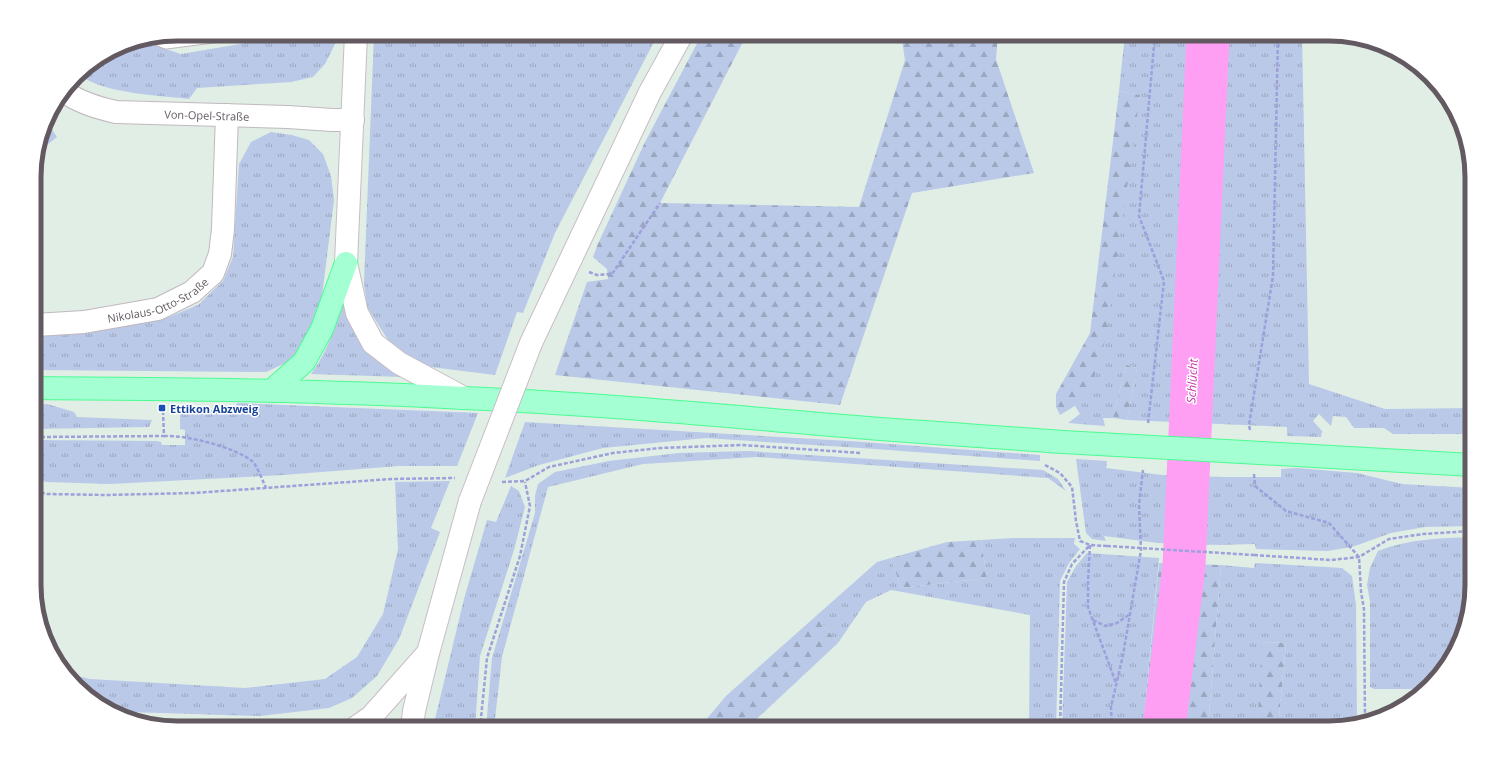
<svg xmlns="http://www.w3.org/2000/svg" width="1506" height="762" font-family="'Open Sans',sans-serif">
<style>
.grass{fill:url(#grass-tufts)}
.forest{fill:url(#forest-firs)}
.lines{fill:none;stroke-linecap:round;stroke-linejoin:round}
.river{stroke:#ff9ff4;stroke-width:43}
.service-casing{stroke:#c1b8bf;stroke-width:15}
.minor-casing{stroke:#c1b8bf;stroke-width:24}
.secondary-casing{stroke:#c8bdc5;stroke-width:24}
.primary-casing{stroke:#4afd90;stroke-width:24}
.path{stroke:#9ca0db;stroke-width:2.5;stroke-dasharray:4 2;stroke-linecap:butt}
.service{stroke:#fff;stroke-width:13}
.minor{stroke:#fff;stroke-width:22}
.secondary{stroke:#fff;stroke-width:22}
.primary{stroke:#a4ffd3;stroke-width:22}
.secondary-bridge-casing{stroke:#c8bdc5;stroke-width:24;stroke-linecap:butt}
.primary-bridge-casing{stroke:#4afd90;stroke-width:24;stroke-linecap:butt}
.path-bridge{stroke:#9ca0db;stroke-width:2.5;stroke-dasharray:4 2;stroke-linecap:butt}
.secondary-bridge{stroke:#fff;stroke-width:22}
.primary-bridge{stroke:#a4ffd3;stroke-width:22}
.transit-dot{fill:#1a4fb4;stroke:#fff;stroke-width:1.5}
.labels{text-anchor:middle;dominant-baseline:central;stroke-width:3;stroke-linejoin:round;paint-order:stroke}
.street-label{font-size:11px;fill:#635961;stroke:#fff}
.transit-label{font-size:11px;font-weight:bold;fill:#164399;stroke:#fff;text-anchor:start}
.water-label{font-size:12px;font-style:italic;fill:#c336a9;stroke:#fff}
.rim{fill:none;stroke:#635961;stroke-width:5}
</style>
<defs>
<pattern id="grass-tufts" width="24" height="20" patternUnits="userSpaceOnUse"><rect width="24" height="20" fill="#bac9e8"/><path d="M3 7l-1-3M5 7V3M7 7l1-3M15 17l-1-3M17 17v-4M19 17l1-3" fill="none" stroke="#9ba6bf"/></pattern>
<pattern id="forest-firs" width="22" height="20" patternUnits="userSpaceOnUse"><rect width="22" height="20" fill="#bac9e8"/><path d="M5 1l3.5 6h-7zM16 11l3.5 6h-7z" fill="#9ba6bf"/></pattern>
</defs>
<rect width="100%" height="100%" fill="#e0eee6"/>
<!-- grass -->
<path class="grass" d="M265 34H337L335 44 325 64 313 77 291 82 197 88 189 99C157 95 106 94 79 75L83 70 122 45 141 41 181 54 252 42Z
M374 34H658L555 233 523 313 517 312 495 375 431 367 407 357 388 340 367 307 364 282Z
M1125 34H1302L1309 384 1385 409 1472 408V434H1393L1384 428H1354L1346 417 1333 416 1331 426 1319 414 1313 421 1322 431 1321 437 1287 436V427L1127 420 1137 368 1126 365 1113 418H1103L1105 426 1068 423 1080 414 1075 406 1088 397 1140 95 1119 91Z
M47 122 57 137 39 151Z
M271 132 292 135 309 140 323 154 331 176 334 200 321 304 303 349 290 361 266 372 35 370V334L78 332 164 319 198 305 223 281 233 257 239 164 251 142Z
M343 296C346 305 347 315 350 323 360 351 380 363 403 377L311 374C330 348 335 326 343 296Z
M237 403 478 413 457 466H399L283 475 110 484 47 482 35 480V440L156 441 161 442 162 445H185V430L180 429V415L188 409 234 411Z
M47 404 74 412 77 417 152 420 149 427 35 429V405Z
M525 422 849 441 1040 455V461L861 448 705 438 603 448 539 465 505 478Z
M748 451 1043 470 1058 479 1066 491 1048 478 757 457 643 464 548 487 502 657 494 728H486L492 658 535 513V496L538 484 555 472 609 461 679 453Z
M1076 459 1107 461 1106 468 1162 475 1222 477H1281V469L1297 468 1357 473 1402 484 1472 488V526L1425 527 1391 533 1352 547 1327 551 1256 549 1255 544 1220 545 1158 543 1104 536 1106 541 1092 539 1086 533Z
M450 481 431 528 440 532 399 639 377 676 352 698 329 708 260 716 128 712 109 709 65 673 90 679 245 688 325 679 357 657 383 614 398 549 395 482Z
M511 486 519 491 525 507 514 550 480 656 475 728H439L435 719 464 599 487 520 496 522Z
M1472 537V585L1457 648 1422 689H1374L1370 687V601L1367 585 1370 568 1378 551C1408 539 1440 538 1472 537Z
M1013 538H1075L1074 544 1080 549 1069 563 1060 581 1056 728H1029L1030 615 891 590 866 602 838 643 816 616 877 562 891 558 901 588 987 578 981 540Z
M1087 553 1159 558 1143 728H1062L1067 582 1076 566Z
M1255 563 1342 568 1352 576 1356 605 1357 721 1338 728H1278L1286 643 1263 642 1257 728H1208L1221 565 1254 568Z"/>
<!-- forest -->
<path class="forest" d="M702 34H747L660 203 859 207 905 60 901 34H998L996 59 1034 173 912 193 840 405 555 375 587 282 608 279 607 269 593 257 597 246 645 142Z
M1119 91 1140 95 1106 337 1088 398 1060 415 1056 407V394L1090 333Z
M1126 365 1137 368 1127 420 1113 418Z
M981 540 987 578 901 588 891 558 947 542Z
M1159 563 1221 565 1208 728H1143Z
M816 616 838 643 747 728H699L726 696Z
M1262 642 1286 643 1278 728H1257Z"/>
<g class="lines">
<!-- river -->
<path class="river" d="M1164 728 1184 566 1208 34"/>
<defs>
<path id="service" d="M156 38 166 42 228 34"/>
<g id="minor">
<path id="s1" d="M65 92C80 103 98 108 116 112L288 117 332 120H353"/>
<path id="s2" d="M35 325 84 322 158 309 192 292 213 273 220 254 223 229 227 115"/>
</g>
<path id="secondary" d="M356 34 346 263 357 313 373 343 399 363 464 398
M531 343 650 92 682 34
M355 728 371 717 426 655
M412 728 414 711 428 653 470 501"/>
<path id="primary" d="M35 388C178 389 321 390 464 398 583 403 702 414 820 424 901 431 982 436 1063 442
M271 391 304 362 322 329 346 263
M1297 455 1472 465"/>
</defs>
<!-- service casing -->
<use href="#service" class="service-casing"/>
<!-- minor casing -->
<use href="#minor" class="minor-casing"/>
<!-- secondary casing -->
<use href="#secondary" class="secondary-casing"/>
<!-- primary casing -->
<use href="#primary" class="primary-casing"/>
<!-- path -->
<path class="path" d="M589 272 597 275 612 274 660 203
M1148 423 1164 281 1139 216 1155 34
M1250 430 1249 425 1273 276 1278 34
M164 436C187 435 234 447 252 461 257 465 263 482 266 488
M35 437 164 436 163 411
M1045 465 1060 473 1072 487 1076 521 1080 541 1090 545 1107 546
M1254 474 1255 486 1286 511 1329 523 1359 557 1361 592 1364 609 1365 719
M502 482 525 481 549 467 613 453 660 448 742 445 861 453
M35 491 47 494 106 495 194 493 391 479 455 478
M1090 545 1088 582V607L1116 683
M1254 555 1331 560 1359 557 1389 539 1423 534 1472 531
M1093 620 1105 626 1117 623 1130 614
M480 728 487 658 520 556 530 506 525 482
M1060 728 1064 582 1072 564 1090 545
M1112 728 1111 707 1123 655 1141 550 1139 505 1143 470"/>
<!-- service -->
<use href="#service" class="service"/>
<!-- minor -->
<use href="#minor" class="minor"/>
<!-- secondary -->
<use href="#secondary" class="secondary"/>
<!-- primary -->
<use href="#primary" class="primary"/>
<defs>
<path id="secondary-bridge" d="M470 501 531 343"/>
<path id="primary-bridge" d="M1063 442 1297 455"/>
</defs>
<!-- secondary-bridge casing -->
<use href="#secondary-bridge" class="secondary-bridge-casing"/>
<!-- primary-bridge casing -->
<use href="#primary-bridge" class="primary-bridge-casing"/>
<!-- path-bridge -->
<path class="path-bridge" d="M1107 546 1254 555"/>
<!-- secondary-bridge -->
<use href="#secondary-bridge" class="secondary-bridge"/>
<!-- primary-bridge -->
<use href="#primary-bridge" class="primary-bridge"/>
</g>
<!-- markers -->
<rect class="transit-dot" x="158" y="404" width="8" height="8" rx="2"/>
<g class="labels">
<!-- street labels -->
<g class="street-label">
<text stroke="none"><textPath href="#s1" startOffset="146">Von-Opel-Straße</textPath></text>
<text stroke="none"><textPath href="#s2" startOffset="127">Nikolaus-Otto-Straße</textPath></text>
</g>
<!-- transit labels -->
<g class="transit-label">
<text x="170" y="408">Ettikon Abzweig</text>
</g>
<!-- water labels -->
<g class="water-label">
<text transform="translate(1192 381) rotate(-87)">Schlücht</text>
</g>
</g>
<!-- crop -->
<path d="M0 0H1506V762H0ZM177 41H1329A136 136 0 0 1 1465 177V585A136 136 0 0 1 1329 721H177A136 136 0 0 1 41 585V177A136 136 0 0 1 177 41Z" fill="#fff" fill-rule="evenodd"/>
<path class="rim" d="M177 41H1329A136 136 0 0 1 1465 177V585A136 136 0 0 1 1329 721H177A136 136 0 0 1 41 585V177A136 136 0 0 1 177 41Z"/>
</svg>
